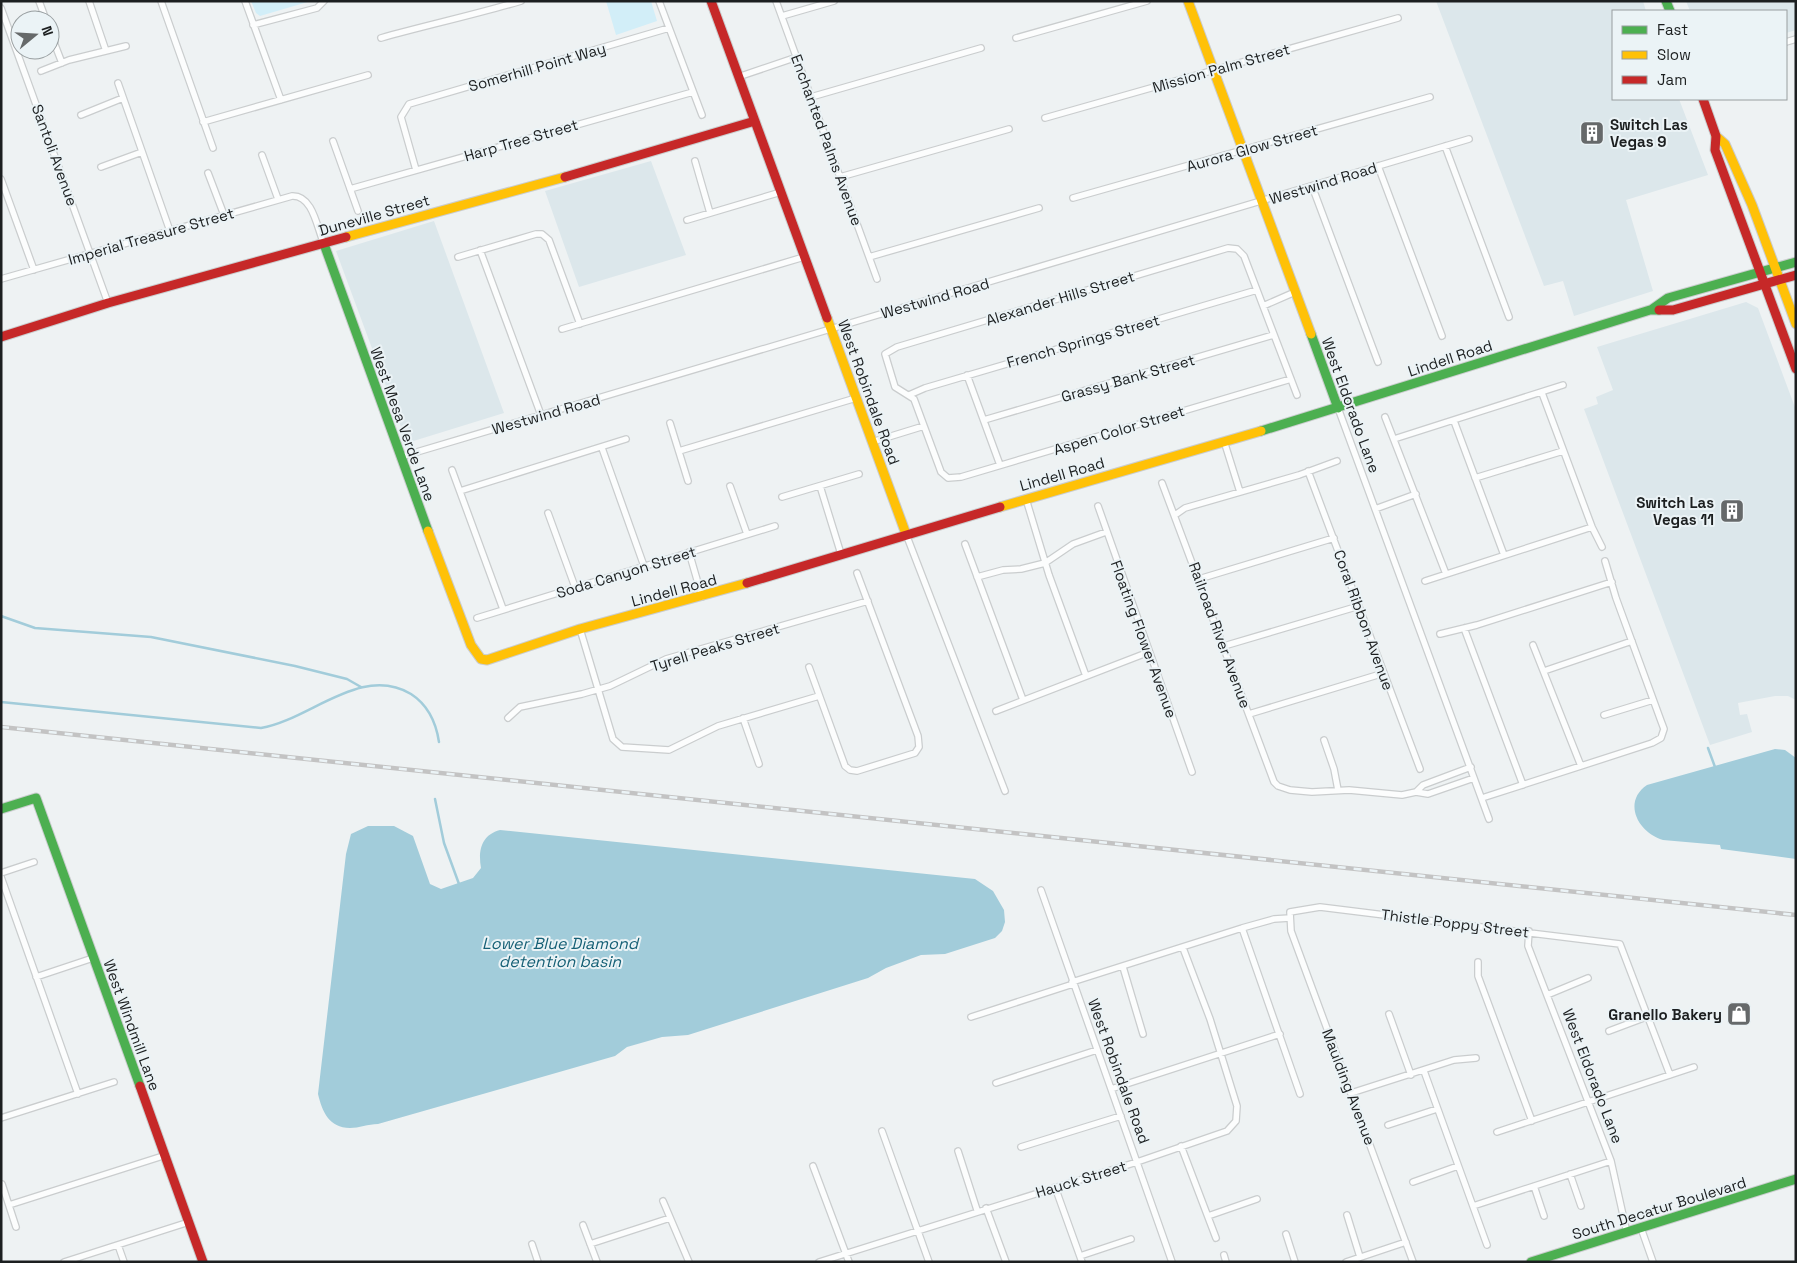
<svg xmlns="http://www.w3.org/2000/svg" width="1797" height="1263" font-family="'Space Grotesk',sans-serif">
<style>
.built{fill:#dce7eb}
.green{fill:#d2eef8}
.water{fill:#a2ccda}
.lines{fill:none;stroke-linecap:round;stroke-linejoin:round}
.stream{stroke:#a2ccda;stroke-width:2.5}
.street-casing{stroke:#cacdce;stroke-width:8}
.fast-casing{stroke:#cacdce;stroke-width:11}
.slow-casing{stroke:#cacdce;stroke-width:11}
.jam-casing{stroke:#cacdce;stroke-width:11}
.street{stroke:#fcfdfd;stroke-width:5.5}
.fast{stroke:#4caf50;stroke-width:9}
.slow{stroke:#ffc107;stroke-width:9}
.jam{stroke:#c62828;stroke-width:9}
.rail-casing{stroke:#c3c3c3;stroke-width:4.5}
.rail{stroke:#ebf3f6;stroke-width:2.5;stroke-dasharray:8;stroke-linecap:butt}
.labels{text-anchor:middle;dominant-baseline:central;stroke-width:4;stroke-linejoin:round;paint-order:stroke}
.street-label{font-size:15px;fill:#1c1f20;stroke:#ebf3f6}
.poi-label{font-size:15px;font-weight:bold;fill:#1c1f20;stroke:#ebf3f6;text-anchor:end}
.water-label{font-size:16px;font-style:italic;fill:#166076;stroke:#ebf3f6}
</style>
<rect width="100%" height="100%" fill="#eef2f3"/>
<!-- built -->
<path class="built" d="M1436 1H1643L1646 11H1613V99H1679L1708 175 1626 200 1653 291 1574 316 1563 281 1544 286Z
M1686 1H1796V30L1786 33V11H1690Z
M651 161 686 255 579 287 545 191Z
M434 221 504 413 407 443 336 251Z
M1746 302 1758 308 1796 410V700L1788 696H1775L1738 703 1740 715 1747 714 1752 732 1710 745 1584 409 1598 404 1596 397 1613 390 1597 347Z"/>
<!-- green -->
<path class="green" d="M251 1H311L260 16 256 13Z
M606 1H651L657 21 616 35Z"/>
<!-- water -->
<path class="water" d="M1775 749 1785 750 1796 758V859L1721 849 1720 845 1663 840C1638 833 1622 802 1647 785Z
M368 826H394L413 836 430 884 441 889 473 878 481 868C478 851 481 835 500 830L975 879 993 891 1004 910 1005 922 1002 931 995 938 945 954 921 955 886 968 868 978 688 1035 662 1037 627 1047 615 1056 378 1124C368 1124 359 1128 350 1128 329 1128 322 1111 318 1094L346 854 351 834Z"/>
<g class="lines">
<!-- stream -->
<path class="stream" d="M1 616 35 628 151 637 295 666 347 679 361 687
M1 702 261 728C310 720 361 664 411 694 428 705 436 722 439 742
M1708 748 1715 767
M435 799 444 843 459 884"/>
<defs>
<path id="street" d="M39 1 46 20
M89 1 106 51
M161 1 213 148
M245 1 281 100
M659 1 702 115
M776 1 877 279
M1 8 108 303
M782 16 834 1
M253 25 317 8 324 1
M50 32 62 63
M381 38C427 25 474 15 521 1
M1016 38 1147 1
M1786 42 1796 39
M41 71 69 60 126 46
M738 77 797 57
M118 83 170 231
M811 97 981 48
M81 115 123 98
M1045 118 1398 18
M203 122 368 75
M333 141 358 211
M1445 146 1509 317
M262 155 278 199
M695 161 710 213
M1378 166 1442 336
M101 167 142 152
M416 170 401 117 409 104 669 28
M208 173 224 215
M840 177 1009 129
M1 179 34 270
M1312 186 1378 362
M350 189 693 92
M1073 198 1430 97
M687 220 781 192
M480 250 541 415
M458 257 536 234H542L549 240 580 324
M869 257 1039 208
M1 279 292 196C313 195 317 228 324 244
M1263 306 1295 292
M562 329 804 257
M967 375 1000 465
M1291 379 961 477 948 478 941 472 914 399 895 387 885 354 897 347 1228 248 1237 249 1244 256 1297 395
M1542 393 1592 527 1602 547
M909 395 925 388 1257 290
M1338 408 1489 819
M1385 417 1446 574
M984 420 1273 335
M1454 421 1504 555
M670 423 688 481
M1394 439 1563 385
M1224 441 1240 492
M872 442 924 426
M602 448 644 566
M679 451 856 398
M400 457 1469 139
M452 470 503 609
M1308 471 1420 769
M1475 478 1563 451
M1162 483 1274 782 1278 786 1290 790 1312 792 1349 790 1402 795 1416 792 1428 794 1474 778
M730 486 747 534
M820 486 841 554
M460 491 626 439
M782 497 859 474
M1026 499 1049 575 1086 676
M1098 506 1192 772
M1375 509 1416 494
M548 513 575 587
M1175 515 1185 508 1299 475 1337 461
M906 534 1005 791
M965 544 1023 700
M689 552 702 597
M977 577 1003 570 1021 569 1045 563 1073 544 1106 532
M1199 579 1334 538
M1425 581 1592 527
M477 618 775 526
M1464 628 1523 785
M580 629 613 739 622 747 669 750 718 726 819 696
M1440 634 1477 625 1612 582
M1533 645 1581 766
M1224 646 1359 606
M809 667 845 766 850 770 857 771 915 753 919 747 918 736 857 573
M1544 671 1632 641
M996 711 1149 652
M1249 714 1384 673
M1604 715 1653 700
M508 718 520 707 582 694 610 686 666 659 868 601
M743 718 759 764
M1324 740 1334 769 1338 790
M1416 792 1423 785 1471 767
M1482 798 1652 743 1661 738 1664 729 1661 721 1616 598 1605 561
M1 873 34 862
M1 877 78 1094
M1041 890 1172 1262
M1242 928 1300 1094
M1529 931 1528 946 1611 1161 1627 1233
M1478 962V976L1532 1121
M1123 967 1143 1034
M36 977 93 958
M1072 982 1242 928 1274 919 1290 918
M1547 995 1588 978
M1389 1014 1411 1075
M971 1017 1073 984
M1609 1031 1649 1016
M1424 1071 1487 1245
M996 1083 1097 1050
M1111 1089 1280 1034
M1351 1093 1454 1060 1476 1058
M1 1118 114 1082
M1388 1125 1437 1109
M882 1131 929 1262
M1497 1132 1694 1067
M1181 1146 1216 1238
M1021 1147 1121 1116
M958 1151 977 1210
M813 1166 849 1262
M1570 1174 1581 1206
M1413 1182 1458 1166
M2 1184 16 1227
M1534 1186 1544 1216
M1055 1187 1082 1262
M663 1201 689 1262
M9 1205 166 1155
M1473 1206 1611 1161
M986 1208 1006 1262
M1347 1215 1360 1257
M1208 1216 1257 1199
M583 1225 597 1262
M1641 1228 1653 1262
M1286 1234 1295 1262
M532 1244 538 1262
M590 1244 670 1218
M118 1245 124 1262
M1224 1255 1226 1262
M1080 1256 1131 1239
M64 1262 189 1222
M819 1262 1137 1162 1227 1131 1236 1121 1237 1106 1210 1019 1183 948
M1346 1262 1406 1242
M1413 1262 1291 931 1290 912 1320 907 1620 944 1670 1075"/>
<path id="fast" d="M1666 1 1670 11
M324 244 428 531
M1651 310 1668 298 1796 262
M1311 334 1338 408
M1261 431 1650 310H1659
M1 809 36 798 140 1086
M1531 1262 1796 1179"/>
<path id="slow" d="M1188 1 1311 334
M1716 136 1725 144 1752 205 1796 324
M346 237 565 177
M827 318 906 534
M1000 507 1261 431
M428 531 471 645 481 659 487 660 580 629 747 583"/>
<path id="jam" d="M711 1 827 318
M1703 99 1716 136 1715 150 1796 369
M565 177 755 121
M1659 310H1673L1796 275
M1 337 108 303 346 237
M747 583 1000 507
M140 1086 203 1262"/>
</defs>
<!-- street casing -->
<use href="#street" class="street-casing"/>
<!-- fast casing -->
<use href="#fast" class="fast-casing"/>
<!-- slow casing -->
<use href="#slow" class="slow-casing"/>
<!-- jam casing -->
<use href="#jam" class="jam-casing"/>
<!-- street -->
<use href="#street" class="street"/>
<!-- fast -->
<use href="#fast" class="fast"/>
<!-- slow -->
<use href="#slow" class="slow"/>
<!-- jam -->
<use href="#jam" class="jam"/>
<defs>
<path id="rail" d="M1 727 1796 915"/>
</defs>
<!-- rail casing -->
<use href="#rail" class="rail-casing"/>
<!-- rail -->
<use href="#rail" class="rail"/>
</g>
<!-- icons -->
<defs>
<symbol id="building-square" viewBox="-11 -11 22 22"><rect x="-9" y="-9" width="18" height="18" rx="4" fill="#66696a" stroke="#ebf3f6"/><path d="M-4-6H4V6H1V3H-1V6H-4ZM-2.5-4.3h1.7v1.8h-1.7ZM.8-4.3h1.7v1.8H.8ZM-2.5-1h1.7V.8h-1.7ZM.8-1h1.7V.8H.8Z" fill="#fff"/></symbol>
<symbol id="shop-square" viewBox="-11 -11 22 22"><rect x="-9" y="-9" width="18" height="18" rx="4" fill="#66696a" stroke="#ebf3f6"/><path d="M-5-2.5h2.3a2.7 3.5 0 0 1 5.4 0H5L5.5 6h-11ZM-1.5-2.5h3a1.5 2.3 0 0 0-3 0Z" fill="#fff"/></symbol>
</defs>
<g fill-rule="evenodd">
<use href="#building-square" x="1578" y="119" width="28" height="28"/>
<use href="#building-square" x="1718" y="497" width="28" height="28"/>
<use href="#shop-square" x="1725" y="1000" width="28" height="28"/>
</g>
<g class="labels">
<!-- street labels -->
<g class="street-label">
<text transform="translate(537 67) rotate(-16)">Somerhill Point Way</text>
<text transform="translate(1221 68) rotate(-16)">Mission Palm Street</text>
<text transform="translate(521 140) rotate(-16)">Harp Tree Street</text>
<text transform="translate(827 140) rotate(70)">Enchanted Palms Avenue</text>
<text transform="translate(1252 148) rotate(-16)">Aurora Glow Street</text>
<text transform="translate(55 155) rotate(70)">Santoli Avenue</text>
<text transform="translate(1323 183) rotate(-17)">Westwind Road</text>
<text transform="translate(374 215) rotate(-16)">Duneville Street</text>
<text transform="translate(151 236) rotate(-16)">Imperial Treasure Street</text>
<text transform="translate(935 298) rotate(-16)">Westwind Road</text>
<text transform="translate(1060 298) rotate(-17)">Alexander Hills Street</text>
<text transform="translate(1083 341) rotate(-16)">French Springs Street</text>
<text transform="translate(1450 358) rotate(-18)">Lindell Road</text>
<text transform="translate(1128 378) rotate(-16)">Grassy Bank Street</text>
<text transform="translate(869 392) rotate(70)">West Robindale Road</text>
<text transform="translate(1351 405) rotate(70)">West Eldorado Lane</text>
<text transform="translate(546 414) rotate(-16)">Westwind Road</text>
<text transform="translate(403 424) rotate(70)">West Mesa Verde Lane</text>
<text transform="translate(1119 430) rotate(-17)">Aspen Color Street</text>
<text transform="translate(1062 474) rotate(-16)">Lindell Road</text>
<text transform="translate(626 572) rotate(-17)">Soda Canyon Street</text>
<text transform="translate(674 590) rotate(-15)">Lindell Road</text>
<text transform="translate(1364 620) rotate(70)">Coral Ribbon Avenue</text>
<text transform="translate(1220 635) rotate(70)">Railroad River Avenue</text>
<text transform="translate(1144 639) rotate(70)">Floating Flower Avenue</text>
<text transform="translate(715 647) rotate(-17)">Tyrell Peaks Street</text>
<text transform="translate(1455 923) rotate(7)">Thistle Poppy Street</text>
<text transform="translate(132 1025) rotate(70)">West Windmill Lane</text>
<text transform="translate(1119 1071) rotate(70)">West Robindale Road</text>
<text transform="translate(1593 1076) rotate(69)">West Eldorado Lane</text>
<text transform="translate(1349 1087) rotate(69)">Maulding Avenue</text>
<text transform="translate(1081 1179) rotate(-17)">Hauck Street</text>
<text transform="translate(1659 1208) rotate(-17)">South Decatur Boulevard</text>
</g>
<!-- poi labels -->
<g class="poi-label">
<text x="1610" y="124" text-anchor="start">Switch Las<tspan x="1610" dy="17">Vegas 9</tspan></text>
<text x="1714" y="502">Switch Las<tspan x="1714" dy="17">Vegas 11</tspan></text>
<text x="1722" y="1014">Granello Bakery</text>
</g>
<!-- water labels -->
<g class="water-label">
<text x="560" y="943">Lower Blue Diamond<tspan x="560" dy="18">detention basin</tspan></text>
</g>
</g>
<!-- border -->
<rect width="1797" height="1263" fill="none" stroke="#1c1f20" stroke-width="5"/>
<!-- legend -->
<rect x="1612" y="10" width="175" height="90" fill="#ebf3f6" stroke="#989ea0"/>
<rect x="1622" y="26" width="25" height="8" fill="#4caf50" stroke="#989ea0"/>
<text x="1657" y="35" font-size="15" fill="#1c1f20">Fast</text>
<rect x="1622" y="51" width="25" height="8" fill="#ffc107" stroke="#989ea0"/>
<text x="1657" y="60" font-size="15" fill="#1c1f20">Slow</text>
<rect x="1622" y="76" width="25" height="8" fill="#c62828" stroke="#989ea0"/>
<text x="1657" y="85" font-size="15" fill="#1c1f20">Jam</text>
<!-- north arrow -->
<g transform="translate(35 35) rotate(72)"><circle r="24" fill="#ebf3f6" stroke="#989ea0"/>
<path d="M0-4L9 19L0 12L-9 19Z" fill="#66696a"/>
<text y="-8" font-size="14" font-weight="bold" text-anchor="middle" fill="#1c1f20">N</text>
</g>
</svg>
